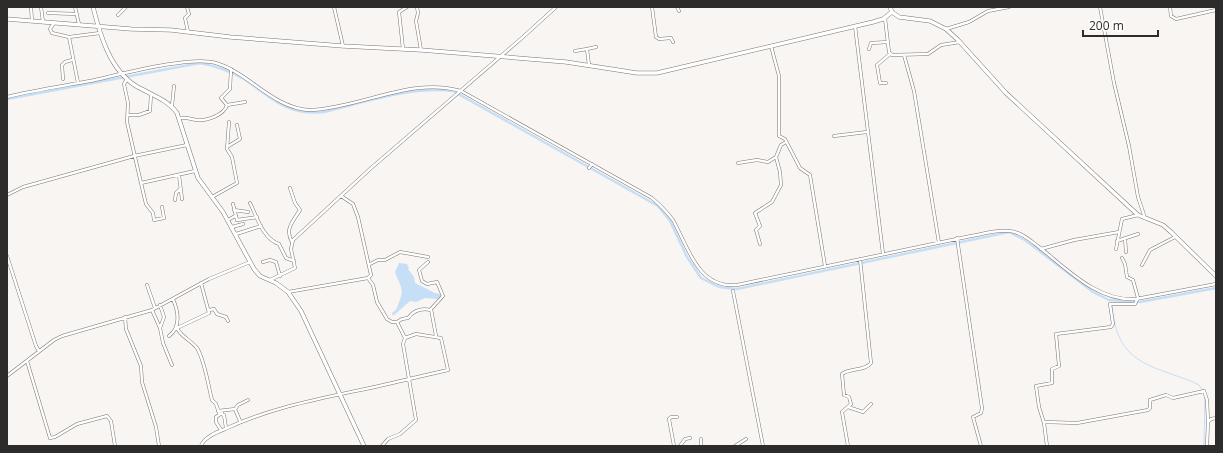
<svg xmlns="http://www.w3.org/2000/svg" width="1223" height="453" font-family="'Open Sans',sans-serif">
<style>
.water{fill:#c6dff7}
.lines{fill:none;stroke-linecap:round;stroke-linejoin:round}
.stream{stroke:#c6dff7;stroke-width:1}
.canal{stroke:#c6dff7;stroke-width:2.5}
.street-casing{stroke:#797673;stroke-width:3.5}
.secondary-casing{stroke:#797673;stroke-width:4.5}
.street{stroke:#fff;stroke-width:2.5}
.secondary{stroke:#fff;stroke-width:3.5}
</style>
<rect width="100%" height="100%" fill="#f8f5f2"/>
<!-- water -->
<path class="water" d="M399 263 407 264 409 268 408 269 414 277 415 283 435 293 441 294V297L437 299 425 298 416 302 410 301 393 316 392 313C397 310 397 307 399 302 405 289 400 286 395 272Z"/>
<g class="lines">
<!-- stream -->
<path class="stream" d="M1112 306C1117 363 1147 364 1193 382L1199 385 1204 394
M1204 446 1205 397"/>
<!-- canal -->
<path class="canal" d="M7 99 200 63C216 66 230 71 244 79 272 98 287 116 324 112 366 102 411 86 453 91L658 206 670 221 687 257 701 278 719 287 737 289 1009 232 1025 240 1093 292 1109 300 1140 302 1216 288"/>
<defs>
<path id="street" d="M31 7 32 21
M41 7 43 22
M75 7 79 24
M187 7 189 14 185 18 188 32
M334 7 343 46
M417 7 418 13 416 21 421 50
M652 7 656 37 659 39 671 38 673 42
M677 7 679 11
M1100 7 1114 83 1129 146 1138 197 1145 218
M1170 7 1171 16 1176 19 1216 10
M48 13 77 14
M118 15 126 7
M885 18 889 52 892 55 928 54 941 45 960 42
M54 23 50 29 52 33 69 37
M855 26 883 254
M946 29 969 22 988 11 1009 7
M771 46 779 76V136L785 139 800 168 810 175 825 266
M403 49 399 12 407 7
M587 49 596 47
M869 49 871 43 888 42
M575 51 587 49 589 65
M904 55 914 91 939 243
M63 79 62 65 65 62 72 60
M127 79 124 84 128 103 127 122 141 183
M78 83 69 37 100 33
M886 83H880L877 65 890 54
M7 97C34 90 63 86 90 81 118 75 191 55 216 63 249 73 273 108 309 110 320 110 329 108 339 106 380 98 420 79 461 91L652 198C660 205 667 212 673 220 688 247 698 289 737 285L971 236C983 234 998 229 1010 231 1021 232 1031 241 1039 247 1067 269 1098 302 1136 299L1216 284
M227 105 245 102
M172 106 174 86
M128 115H139L150 111 151 94
M179 118C188 117 189 119 197 120 207 121 224 115 227 105L221 98 230 89 231 69
M834 136 867 132
M227 147 240 139 237 125
M738 163 757 160 768 162 776 157
M589 168 592 164
M179 175 182 199
M290 188 295 203 300 210C294 220 284 229 292 242
M7 195 23 187 134 156 187 145
M212 197 237 183 232 157 227 149 229 122
M175 200 176 193 180 189
M250 203C257 217 263 239 279 244L286 258 294 261
M233 204 237 220 257 217
M162 207 164 218 154 220 153 213 146 204 141 183 195 171
M234 210 248 212
M228 220 235 216
M232 227 243 224
M236 234 261 226
M957 238 982 408 981 413 973 417 981 446
M1125 238 1126 252
M1117 241 1138 234
M760 244 756 230 760 226 755 213 772 202 781 185 780 172 776 157 781 145 786 142
M1041 249 1074 240 1119 232
M1116 249 1122 219 1138 215
M7 256 36 346 39 351
M263 262 270 260 276 262 280 276
M428 262 419 270 422 281 427 284 437 282 443 296 431 309 436 336
M370 264 378 260H385L400 252 428 257
M1142 265 1150 250 1175 237
M270 280 295 268 291 249 293 240 370 169 523 37 556 7
M147 285 155 308
M733 291 763 446
M288 292 368 278 371 275 358 217 353 204 341 196
M160 305 164 317 160 328
M152 310 160 328 163 343 172 365
M209 310 214 309 217 314 226 317 228 321
M125 317 126 329 141 366 142 382 156 427 159 446
M397 322 402 319 408 318C414 310 422 308 431 310
M177 328C181 337 191 340 197 348 205 361 208 385 212 400L216 404 219 413 224 415 226 428
M175 329 209 313 201 283
M169 336C181 327 178 311 173 299
M27 361 50 438 55 437 77 424 107 416 111 421 115 446
M7 376 54 340 62 336 152 310 209 279 250 262
M848 407 863 412 871 404
M235 409 238 405 248 400
M218 411 235 409 240 421
M1044 423 1039 407 1036 386 1052 383V369L1059 366 1056 334 1111 327 1113 324 1110 304H1135L1138 298 1133 280 1127 277 1125 264 1122 258
M221 430 216 422V417L222 413
M701 439V446
M201 446C204 437 217 432 225 429 285 401 346 395 409 379L403 344 405 338 397 322H392L387 319 377 302 373 285 368 278
M382 446 388 439 400 434 416 420 409 379 448 370 441 338 416 334 405 338
M674 446 669 419 671 417H677
M680 446 685 439 690 438
M735 446 746 439
M848 446 842 412 851 404 849 397 844 395 842 374C850 368 865 371 871 363L860 259
M1047 446 1044 423 1045 422 1077 423 1148 410 1150 408V400L1166 395 1173 398 1204 391 1207 400 1208 422
M1207 446 1208 422 1211 419 1216 418"/>
<path id="secondary" d="M93 7C100 35 110 70 136 86 150 94 168 100 177 113L198 178 223 212 254 269 260 276 276 283 288 292 301 311 364 446
M890 7 892 12 899 17 930 21 946 29 958 40 1006 93 1138 215 1163 225 1171 232 1216 276
M7 19 131 29 171 30 230 37 343 46 421 50 566 62 637 73H657L873 22 883 19 892 12"/>
</defs>
<!-- street casing -->
<use href="#street" class="street-casing"/>
<!-- secondary casing -->
<use href="#secondary" class="secondary-casing"/>
<!-- street -->
<use href="#street" class="street"/>
<!-- secondary -->
<use href="#secondary" class="secondary"/>
</g>
<!-- border -->
<rect width="1223" height="453" fill="none" stroke="#2d2c2b" stroke-width="16"/>
<!-- scale -->
<path d="M1083 30v6h75v-6" fill="none" stroke="#2d2c2b" stroke-width="2"/>
<text x="1089" y="30" font-size="12" fill="#2d2c2b" stroke="#ffffff" stroke-width="3" paint-order="stroke">200 m</text>
</svg>
